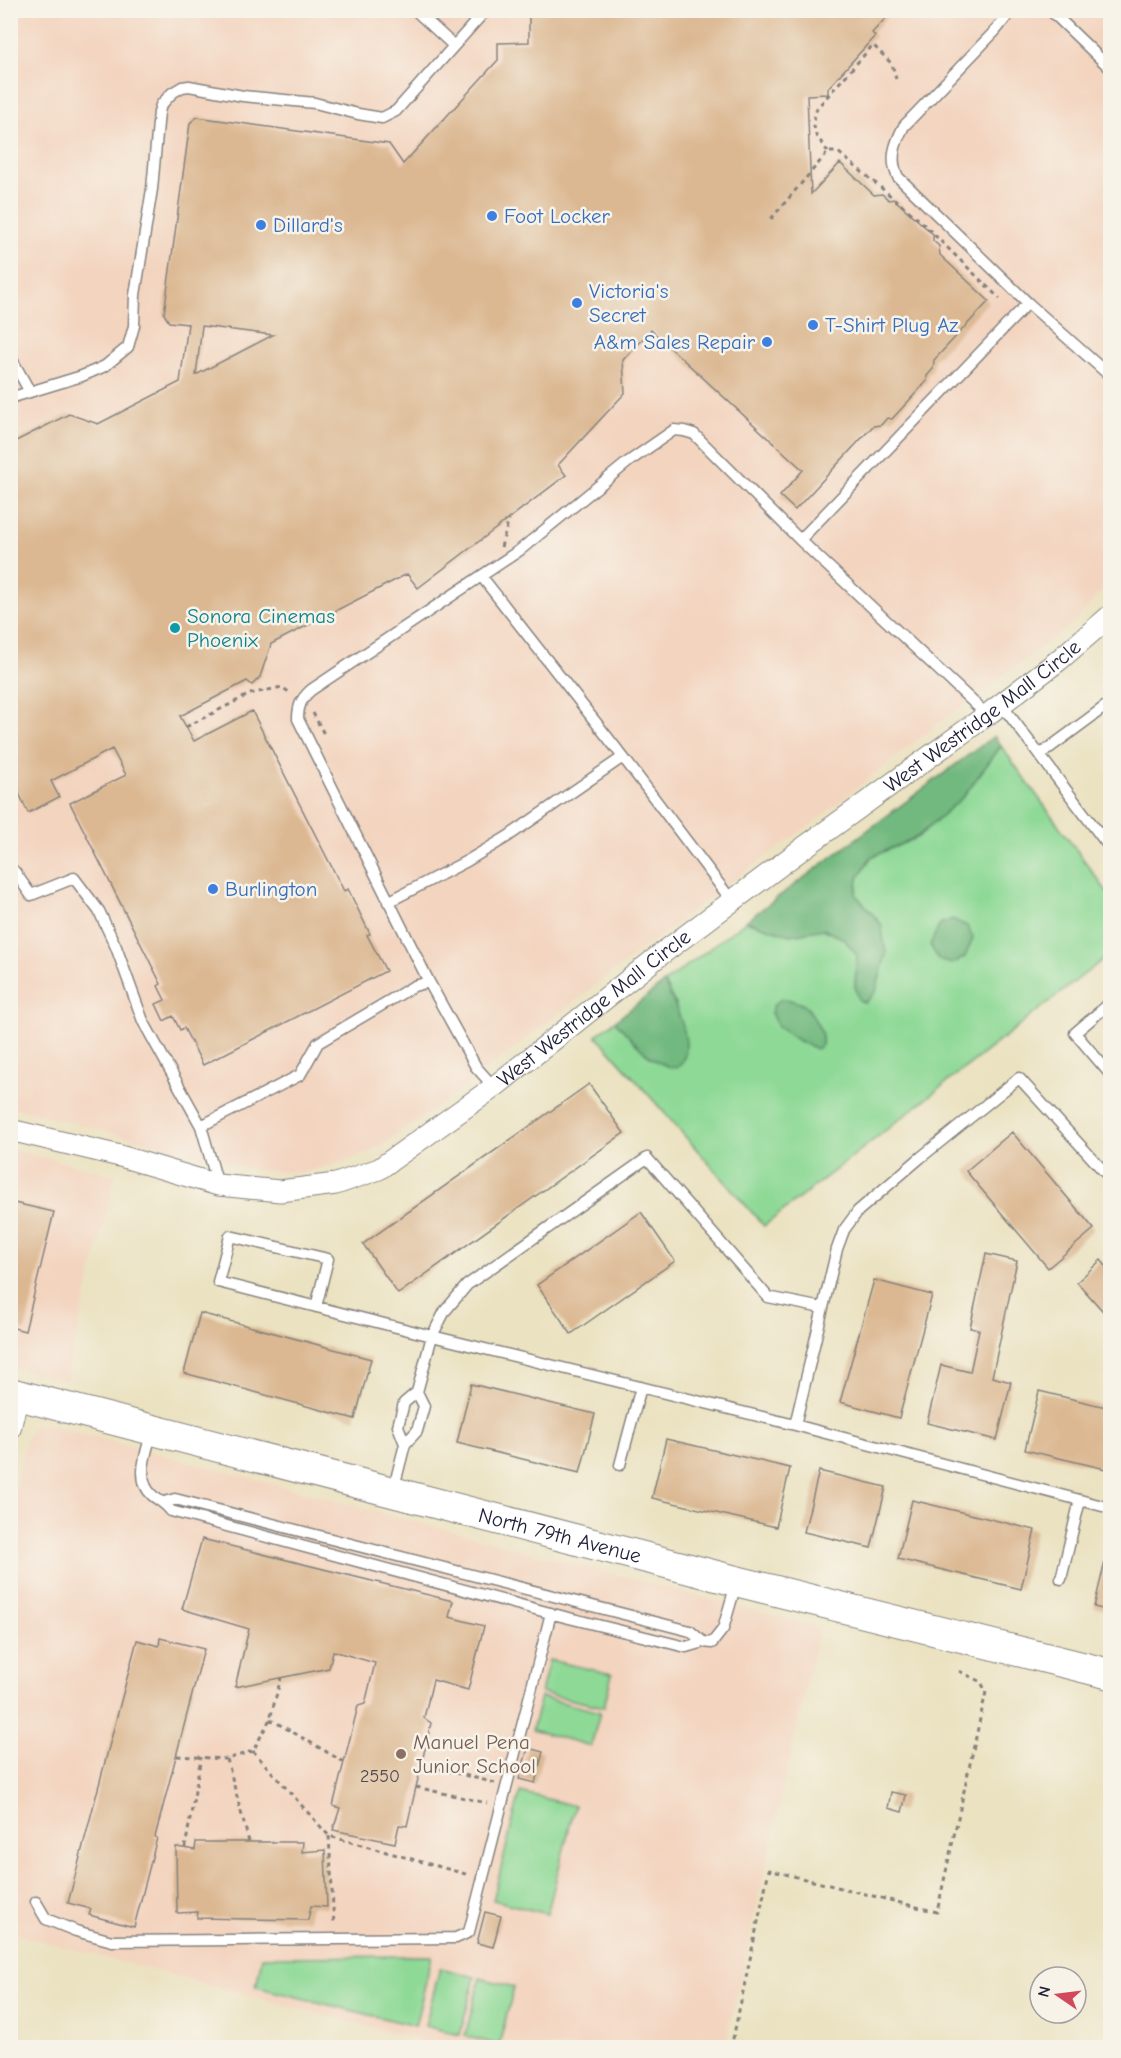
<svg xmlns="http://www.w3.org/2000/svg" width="1121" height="2058" font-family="'Comic Neue',sans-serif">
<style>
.built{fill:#f3d4bf}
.green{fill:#8ed996;stroke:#587e68;stroke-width:1.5}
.forest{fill:#72b97f;stroke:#4a6e5d;stroke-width:1.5}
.building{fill:#dbb892;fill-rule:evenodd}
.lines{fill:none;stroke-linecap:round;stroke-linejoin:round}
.lane-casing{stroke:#86827e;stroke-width:13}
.street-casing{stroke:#86827e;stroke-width:23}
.secondary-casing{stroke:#86827e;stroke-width:32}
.path{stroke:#86827e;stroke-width:3;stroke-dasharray:4.5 4.5;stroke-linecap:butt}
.lane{stroke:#fff;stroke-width:10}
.street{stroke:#fff;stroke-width:21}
.secondary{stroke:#fff;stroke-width:30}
.shop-dot{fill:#3f7fe0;stroke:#f7f3e8;stroke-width:2}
.culture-dot{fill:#0f9aa8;stroke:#f7f3e8;stroke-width:2}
.education-dot{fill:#8d6e63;stroke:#f7f3e8;stroke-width:2}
.labels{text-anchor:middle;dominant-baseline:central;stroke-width:5;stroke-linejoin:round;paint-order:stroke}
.number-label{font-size:18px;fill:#504851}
.shop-label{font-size:21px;fill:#366cbe;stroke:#f7f3e8;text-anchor:start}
.culture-label{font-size:21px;fill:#0d838f;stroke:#f7f3e8;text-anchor:start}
.street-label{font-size:21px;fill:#22223b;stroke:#f7f3e8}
.education-label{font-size:21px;fill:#785e54;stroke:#f7f3e8;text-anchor:start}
</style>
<rect width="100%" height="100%" fill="#f7f3e8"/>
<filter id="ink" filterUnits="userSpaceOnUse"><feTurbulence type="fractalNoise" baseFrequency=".0167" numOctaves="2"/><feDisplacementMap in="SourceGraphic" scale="12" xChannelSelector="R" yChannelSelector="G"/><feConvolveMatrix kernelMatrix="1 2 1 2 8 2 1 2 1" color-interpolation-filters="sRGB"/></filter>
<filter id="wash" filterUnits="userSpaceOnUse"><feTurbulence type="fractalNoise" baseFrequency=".008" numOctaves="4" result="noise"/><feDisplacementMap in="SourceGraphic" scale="24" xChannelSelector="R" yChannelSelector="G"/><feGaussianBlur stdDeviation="1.35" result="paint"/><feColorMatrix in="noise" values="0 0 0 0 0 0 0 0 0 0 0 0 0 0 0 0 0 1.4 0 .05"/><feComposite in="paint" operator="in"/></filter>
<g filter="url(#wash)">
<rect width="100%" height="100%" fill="#ebe2c1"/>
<!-- built -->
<path class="built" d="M10 11H1110V581L1075 622 926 733 814 822 707 899 447 1100 388 1141 369 1152 347 1161 301 1173 256 1170 11 1107Z
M10 1149 115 1175 66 1381 11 1367Z
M45 1424 819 1628 725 2047H446L11 1933 10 1511 27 1438 34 1426Z"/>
<!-- green -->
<path class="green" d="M1001 746 1110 896V954L764 1226 596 1035 615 1021 650 1057 676 1005 664 983 746 921 790 935 823 929 844 939 857 955 855 987 881 924 856 895 858 878 871 857 918 837 962 797Z
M549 1660 612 1674 604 1707 541 1693Z
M541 1697 600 1712 591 1746 532 1730Z
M520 1792 575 1806 547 1914 493 1900Z
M432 1956 415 2026 256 1987 262 1957Z
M440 1968 475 1977 460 2035 425 2026Z
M480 1978 514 1987 499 2045 465 2036Z"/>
<!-- forest -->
<path class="forest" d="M994 736 1001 746 963 797 917 837 871 857 858 878 856 895 881 924 886 954 876 991 865 1003 859 1000 855 987 857 955 844 939 823 929 790 935 746 921Z
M952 919 967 926 973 938 965 957 952 964 939 960 930 945 940 924Z
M664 983C675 1004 699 1049 677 1068 650 1065 633 1040 615 1021Z
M782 998C801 1002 808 1004 816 1022 821 1030 823 1035 822 1045L816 1049 799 1041 778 1027 771 1013 774 1005Z"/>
<g id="blocks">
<!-- building -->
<path class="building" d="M529 10H893L872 33 875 36 828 88V94L807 95 811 194 840 163 874 195 882 194 889 200 894 199 933 234V241L939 246 940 255 989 301 934 360 933 369 927 376V381L892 419 887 418 881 425 873 426 795 510 780 496 803 470 651 330 623 360 625 393 558 465 566 475 418 588 407 574 271 644 260 677 252 685 247 681 180 716 194 741 252 711 344 891 348 889 370 934 367 935 386 971 203 1065 184 1028 180 1030 173 1016 164 1021 156 1004 165 1000 158 986 161 984 70 803 126 775 112 749 51 781 59 797 28 813 18 791 10 795V444L69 414 98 424 180 382 188 324 169 322 164 314 190 123 197 117 389 144 403 164 498 60V43L529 42ZM202 326 273 335 196 375Z
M589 1084 624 1133 398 1294 363 1244Z
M1012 1132 1094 1229 1048 1268 966 1171Z
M10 1202 54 1212 25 1331 10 1327Z
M641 1212 675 1261 571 1334 537 1285Z
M986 1254 1017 1261 992 1377 1011 1382 997 1440 927 1423 941 1365 970 1372 979 1330 970 1328Z
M1101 1260 1110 1271V1319L1077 1282Z
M874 1280 932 1295 899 1418 840 1402Z
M200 1313 371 1359 355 1419 184 1373Z
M471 1384 595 1414 580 1473 457 1443Z
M1039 1391 1110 1408V1470L1025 1450Z
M666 1439 790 1468 776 1527 652 1498Z
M819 1471 886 1487 871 1548 804 1532Z
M912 1500 1035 1530 1021 1589 898 1559Z
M202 1539 453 1601 449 1617 484 1626 468 1690 433 1680 424 1718 431 1723 407 1826 399 1825 395 1843 333 1830 340 1808 333 1806 358 1706 365 1704 375 1663 333 1651 329 1668 235 1687 249 1629 182 1609Z
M1105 1562 1110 1563V1611L1094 1607Z
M160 1638 204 1649 155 1837 157 1838 134 1927 89 1915 91 1909 68 1903 137 1640 159 1646Z
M528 1748 543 1752 535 1783 519 1779Z
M891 1792 906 1795 902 1812 888 1808Z
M196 1842H303L302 1852 325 1850 327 1907 311 1906 308 1920 197 1918 198 1912 177 1913 176 1847 195 1850Z
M485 1912 501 1916 493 1947 477 1943Z"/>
</g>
</g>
<g filter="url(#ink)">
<use href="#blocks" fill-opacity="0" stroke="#86827e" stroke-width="1.5"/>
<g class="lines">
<defs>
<path id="lane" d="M415 10 453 45
M1012 10 996 30 904 126C895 143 889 159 898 177L1028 303 1110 376
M1050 10 1110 68
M10 356 30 392
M10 398 82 376 105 366 128 347 134 326 135 295 152 189 159 112 161 105 172 93 182 87 189 86 243 96 315 103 358 114 382 118 396 111 486 10
M800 540 1028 303
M482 577 623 757 732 901
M1001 704 1110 848
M1041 754 1110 703
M10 872 14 871 31 895 74 878 99 911 116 947 143 1021 201 1126 218 1185
M388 902 467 861 507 837 623 757
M1110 1003 1075 1033 1110 1074
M494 1087 476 1067 429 982 298 719C298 706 301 699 311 690L520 550 628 462 674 430 684 431 694 434 800 540 987 715
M201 1126 300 1075 318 1043 414 986 429 982
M316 1307 328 1259 230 1236 218 1282 432 1336 417 1392 404 1403 398 1426 405 1444
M822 1308 768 1297 647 1158 467 1285 445 1311 432 1336 795 1425 1110 1508
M795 1425 837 1249 844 1230 858 1211 920 1158 1019 1078 1110 1178
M152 1431C147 1451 134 1480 153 1496 160 1501 166 1504 171 1511L561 1616 686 1647 703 1642 712 1643 723 1629 736 1584
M620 1465 641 1387
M393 1491 405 1444 417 1431 424 1406 417 1392
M164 1502 175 1499 690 1631 703 1642
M1061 1579 1080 1500
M36 1902 46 1919 76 1931 112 1941 456 1938 469 1932 551 1613"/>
<g id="street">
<path id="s1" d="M10 1130 120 1156 218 1185 280 1191 336 1184 379 1169 494 1087 660 955 806 846 987 715 1059 660 1110 616"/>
<path d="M10 1429 18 1395"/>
</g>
<g id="secondary">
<path id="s2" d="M10 1393 736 1581 1110 1674"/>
</g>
</defs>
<!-- lane casing -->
<use href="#lane" class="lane-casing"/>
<!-- street casing -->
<use href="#street" class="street-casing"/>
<!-- secondary casing -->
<use href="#secondary" class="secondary-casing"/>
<!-- path -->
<path class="path" d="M828 152 816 135 813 122 817 108 873 45 892 64 896 79
M771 219 828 152H838L915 216 1000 299
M501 547 509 519
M313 713 324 734
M186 727 250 694 282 687 290 693
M270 1719 344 1762
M253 1751 329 1836 469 1875
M177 1756 227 1759 253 1751 270 1719 281 1678
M227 1759 249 1842
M421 1764 495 1783
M416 1787 487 1803
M329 1836 334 1925
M185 1848 201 1757
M731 2048 769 1870 937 1912 986 1692 981 1682 959 1671"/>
<!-- lane -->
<use href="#lane" class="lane"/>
<!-- street -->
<use href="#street" class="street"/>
<!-- secondary -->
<use href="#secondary" class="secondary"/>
</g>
</g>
<!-- markers -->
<g class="shop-dot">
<circle cx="492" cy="216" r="6"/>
<circle cx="261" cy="225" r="6"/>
<circle cx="577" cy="303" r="6"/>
<circle cx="813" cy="325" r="6"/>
<circle cx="767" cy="342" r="6"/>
<circle cx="213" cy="889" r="6"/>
</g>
<circle class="culture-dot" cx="175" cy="628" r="6"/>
<circle class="education-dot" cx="401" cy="1754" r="6"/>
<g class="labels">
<!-- number labels -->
<g class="number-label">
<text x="380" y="1776">2550</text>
</g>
<!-- shop labels -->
<g class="shop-label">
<text x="504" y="216">Foot Locker</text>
<text x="273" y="225">Dillard's</text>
<text x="589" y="291">Victoria's<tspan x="589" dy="24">Secret</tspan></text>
<text x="825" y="325">T-Shirt Plug Az</text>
<text x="755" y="342" text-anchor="end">A&amp;m Sales Repair</text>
<text x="225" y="889">Burlington</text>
</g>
<!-- culture labels -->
<g class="culture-label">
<text x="187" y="616">Sonora Cinemas<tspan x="187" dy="24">Phoenix</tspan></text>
</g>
<!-- street labels -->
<g class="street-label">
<text stroke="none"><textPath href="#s1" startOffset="1134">West Westridge Mall Circle</textPath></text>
<text stroke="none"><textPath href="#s1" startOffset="648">West Westridge Mall Circle</textPath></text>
<text stroke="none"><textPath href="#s2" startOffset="568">North 79th Avenue</textPath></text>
</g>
<!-- education labels -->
<g class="education-label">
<text x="413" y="1742">Manuel Pena<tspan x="413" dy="24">Junior School</tspan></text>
</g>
</g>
<!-- margin -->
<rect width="1121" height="2058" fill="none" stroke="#f7f3e8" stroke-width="36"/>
<!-- north arrow -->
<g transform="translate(1058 1995) rotate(284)"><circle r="28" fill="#f7f3e8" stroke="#a29fa3" stroke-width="1.5"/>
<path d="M0-4.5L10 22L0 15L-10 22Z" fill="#d1495b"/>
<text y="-9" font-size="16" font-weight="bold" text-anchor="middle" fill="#22223b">N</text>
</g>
</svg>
